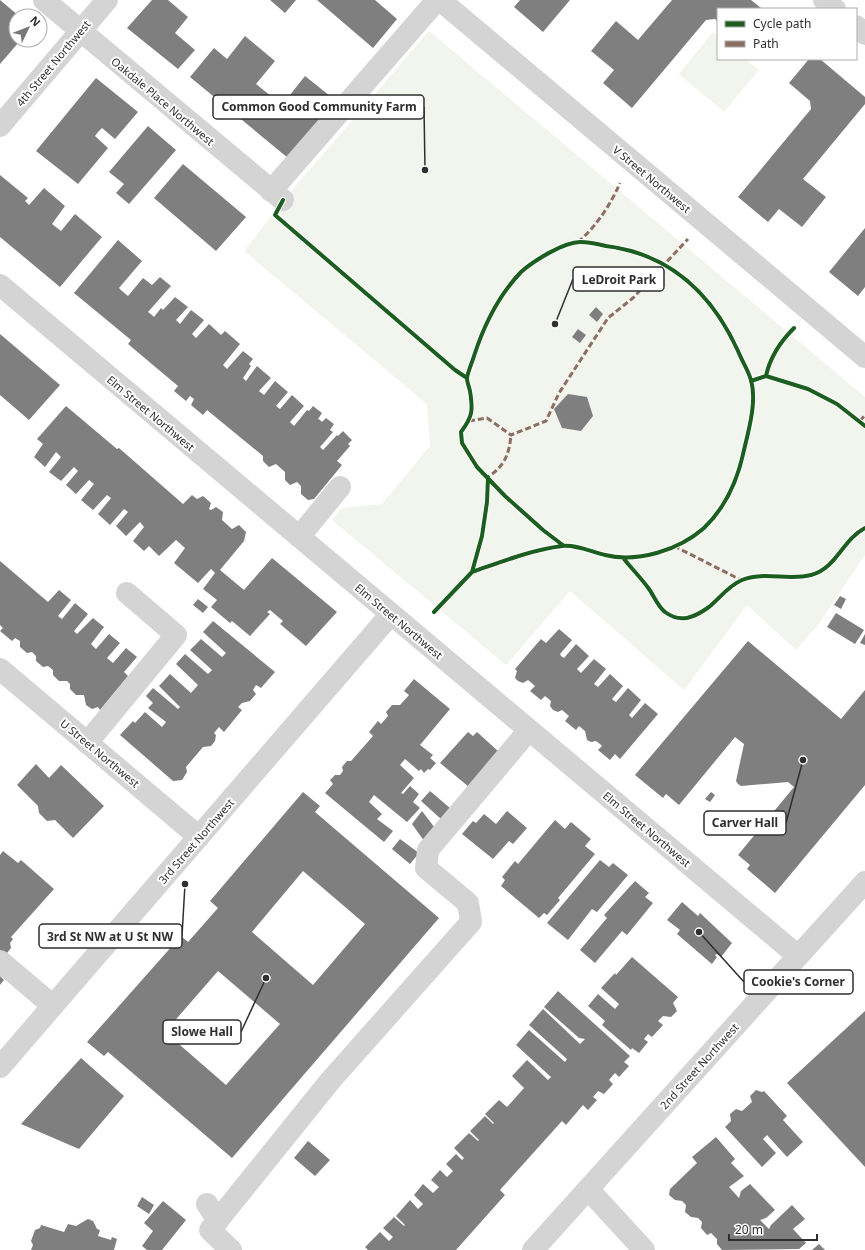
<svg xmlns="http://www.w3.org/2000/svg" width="865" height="1250" font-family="'Noto Sans',sans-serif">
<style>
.green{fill:#f2f5ed}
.building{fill:#7f7f7f;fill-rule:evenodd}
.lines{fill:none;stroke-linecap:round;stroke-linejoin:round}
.minor{stroke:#d4d4d4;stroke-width:22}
.quiet{stroke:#8d6e63;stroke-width:3;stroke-dasharray:6 3;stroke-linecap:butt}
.cycleway-casing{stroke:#fff;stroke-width:6}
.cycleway{stroke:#1b5e20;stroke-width:4}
.labels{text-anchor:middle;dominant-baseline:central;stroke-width:4;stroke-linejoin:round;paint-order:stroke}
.street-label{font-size:11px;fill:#2f2f2f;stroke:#fff}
.leader{fill:none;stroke:#2f2f2f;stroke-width:1.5}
.callout-dot{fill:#2f2f2f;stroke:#fff;stroke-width:1.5}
.callout{fill:#fff;stroke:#2f2f2f;stroke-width:1.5}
.callout-label{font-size:12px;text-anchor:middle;font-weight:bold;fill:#2f2f2f}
</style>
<rect width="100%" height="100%" fill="#fff"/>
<!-- green -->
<path class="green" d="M429 31 865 397V555L820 622 796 650 747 605 684 690 570 591 506 665 332 520 342 508 382 504 430 446 427 404 244 251 287 196Z
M713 32 718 36V59H745L759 70 724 112 679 74Z"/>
<!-- building -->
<path class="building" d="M0 0 19 16H16V40L19 42 0 64Z
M152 0H168L188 17 175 33 195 50 178 69 127 28Z
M270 0H296L285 13Z
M317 0H375L397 19 373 48Z
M520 0H570L543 32 514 7Z
M672 0H751L761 8 718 9V22L715 19 706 20 632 108 603 83 614 70 591 51 616 21 638 40Z
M245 36 275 61 256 84 282 105 305 76 335 100 288 158 190 77 214 48 227 59Z
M809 59H820L865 97V104L803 179 826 197 802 227 779 209 768 222 738 197 811 109 810 101 789 83Z
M96 78 138 112 115 139 102 128 98 132 95 136 108 148 78 184 36 151Z
M148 126 176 150 129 204 116 193 124 184 109 172Z
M183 164 246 217 216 251 154 198Z
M0 175 28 198 25 201 29 205 44 188 65 206 52 224 61 231 75 214 102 237 60 287 0 237Z
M865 228V287L858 296 829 272Z
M118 240 142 261 119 288 122 291 128 296 143 278 152 285 160 277 171 286 148 312 152 315 154 317 161 308 163 310 175 297 188 307 176 320 180 324 191 310 204 320 192 334 196 338 209 324 221 335 225 331 240 344 223 365 227 369 243 351 253 359 249 364 251 366 243 378 246 381 257 366 271 378 259 391 264 395 275 381 288 392 276 406 280 409 292 395 304 406 290 422 294 426 307 410 309 411 313 406 322 413 318 419 320 420 322 422 326 418 334 424 330 430 333 432 320 447 323 450 337 435 338 436 343 431 352 440 348 444 350 446 337 461 342 465 314 499 308 500 301 494V486L297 482 290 485 285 480V472L276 464 269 467 263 461V456L207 410 203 415 191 405 194 399 190 396 186 401 174 391 178 386 128 344 131 340 74 293Z
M596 307 603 314 597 322 589 315Z
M578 329 586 335 580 343 572 337Z
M0 334 60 385 29 420 0 395Z
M568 394 587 397 593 416 581 431 562 428 554 409Z
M66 406 117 449 119 448 183 504 192 495 197 499 203 496 211 503 209 509 211 510 216 507 223 512 222 520 232 529 239 525 246 532 244 541 220 570 244 590 272 558 337 612 306 646 280 624 283 621 270 610 267 612 270 614 250 636 232 621 230 623 211 607 217 600 203 589 215 573 211 569 198 583 174 563 185 548 176 540 159 556 149 546 144 551 133 541 144 527 140 522 126 536 116 526 128 512 124 509 110 525 98 514 111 498 107 495 93 510 81 500 94 484 89 480 76 494 66 485 78 471 74 467 61 481 49 472 61 457 56 452 45 467 34 457 43 444 37 439Z
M0 561 48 602 59 590 71 600 58 616 62 619 75 603 88 614 74 631 77 634 93 618 104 627 91 644 96 649 109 634 120 643 107 658 113 663 126 648 137 657 124 672 128 676 100 710 98 707 92 709 86 705 84 695H76L70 689V684L67 681H59L53 675V670L48 666 43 667 36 661V656L32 652 27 653 20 647V641L15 638 12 641 0 631 3 628 0 625Z
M840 596 846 599 841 609 834 605Z
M198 599 208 607 203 613 193 605Z
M836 613 864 630 855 644 827 627Z
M213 621 275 672 261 688 256 685 253 690 256 694 250 701 242 703 238 707 242 710 224 732 219 727 214 733 216 735 215 741 211 746 203 747 186 767 187 772 182 780 173 781 120 735 133 721 135 723 145 712 162 727 166 722 148 708 153 703 146 696 153 688 178 709 180 707 159 686 170 674 191 693 198 685 176 664 185 654 208 674 212 670 190 650 201 639 222 657 226 653 203 632Z
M559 629 572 640 560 654 561 656 564 658 576 644 589 656 577 669 581 673 594 659 606 669 594 684 598 687 610 674 623 686 612 699 613 700 616 702 628 688 641 700 629 715 632 718 645 703 658 714 620 759 615 754 610 760 598 750 602 746 600 744 596 741 591 742 587 740 585 731 579 726 576 730 565 721 569 716 562 710 558 712 553 710 550 706 551 701 545 696 541 700 530 691 535 686 528 680 523 683 518 681 515 678 517 671 515 669 541 639 546 643Z
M865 634V645L860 643Z
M748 641 841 719 865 690V785L775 893 747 869 750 865 738 855 794 787 788 782 741 786 738 784 736 781 744 744 735 737 679 805 666 794 663 798 635 775Z
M414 679 450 709 420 745 433 755 430 758 436 763 430 770 428 769 424 773 421 769 419 771 405 759 400 765 414 778 401 793 403 794 410 786 419 794 413 802 420 808 407 822 374 795 369 802 382 814 377 819 393 831 384 842 325 793 333 784 330 780 335 775H340L343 771 342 767 347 761H351L373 736 369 732 378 721 381 724 388 716 386 712 392 705H400L409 695 404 691Z
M468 732 473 736 477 732 498 751 475 792 440 763Z
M36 764 49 778 61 765 104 806 73 838 55 820 47 821 39 813 38 806 17 785Z
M430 791 450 808 441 819 421 801Z
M303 792 320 806 315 812 439 918 232 1158 108 1052 104 1056 87 1042 181 936 188 942 218 908 210 901ZM303 871 365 924 313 985 252 932ZM218 971 280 1024 226 1085 165 1032Z
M711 792 715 795 710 802 705 799Z
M422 811 438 832 427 845 412 824Z
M507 811 527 828 513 844 509 841 493 859 462 834 473 821 476 823 484 814 496 824Z
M555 820 565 829 571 822 591 839 585 846 595 854 558 898 560 900 547 915 544 913 539 918 501 886 505 880 502 877 515 861 518 864Z
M400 839 419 853 410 864 392 849Z
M3 851 18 863 21 860 54 889 11 937 13 939 10 943 11 948 7 953 0 956V855Z
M600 860 609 867 613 863 628 875 597 912 592 909 568 940 547 923Z
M635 881 649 893 645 897 653 903 627 935 622 931 595 963 580 950 607 918 604 915Z
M682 902 698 916 700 913 732 943 721 957 717 954 715 955 717 957 712 964 677 934 680 930 667 920Z
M632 957 678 997 673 1003 677 1011 671 1017 663 1016 658 1021 663 1025 652 1037 648 1034 644 1039 648 1042 639 1053 632 1048 631 1050 602 1025 605 1021 588 1006 598 994 615 1009 619 1004 601 988 615 973 616 975Z
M0 976 4 980 0 985Z
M558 991 630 1056 624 1062 629 1066 619 1077 615 1073 609 1080 613 1084 604 1094 598 1091 593 1097 597 1100 588 1110 583 1105 566 1125 562 1121 500 1190 505 1195 456 1250H368L365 1247 380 1232 389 1241 393 1237 383 1228 394 1217 404 1226 405 1225 396 1216 410 1200 418 1209 423 1204 414 1195 423 1184 433 1193 439 1187 431 1180 440 1170 447 1177 453 1171 446 1164 456 1154 462 1160 464 1158 454 1148 469 1133 478 1141 479 1140 470 1131 485 1116 493 1124 494 1123 485 1114 499 1100 507 1107 524 1088 512 1076 527 1060 548 1080 551 1077 516 1045 529 1030 565 1062 567 1059 529 1025 543 1009 580 1044 585 1039 579 1038 544 1007Z
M865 1011V1167L787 1083Z
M81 1058 124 1096 79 1149 21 1124Z
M756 1090 762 1092 764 1091 787 1116 783 1120 803 1142 787 1157 767 1135 763 1139 776 1153 762 1167 725 1127 731 1121 730 1114 736 1109 742 1111 752 1102 750 1096Z
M716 1137 735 1159 731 1163 744 1176 729 1187 739 1198 741 1191 750 1184 775 1210 766 1218 760 1220 769 1229 771 1225 792 1205 805 1219 793 1229 806 1243 799 1249 722 1250 717 1244V1239L711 1233 707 1235 701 1228 702 1222 698 1218 691 1217 685 1212 686 1205 682 1201 675 1200 669 1195 670 1189 697 1163 692 1157Z
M308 1141 330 1160 315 1176 294 1158Z
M142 1197 154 1205 149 1214 137 1206Z
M163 1201 186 1220 162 1250H147L142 1246 153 1231 144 1223Z
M88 1219 93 1221 97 1229 100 1230 98 1236 111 1240 112 1237 117 1239 114 1250H31L33 1245 31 1241 35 1230 40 1228 41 1225 64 1232 68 1224 76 1226Z
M819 1244 825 1250H812Z"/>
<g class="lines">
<!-- minor -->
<path class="minor" d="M44 0 283 200
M440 0 865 357
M824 0 835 9
M856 26 865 34
M0 126 107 0
M271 191 437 0
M0 285 798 956
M299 537 340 487
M0 669 199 837
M87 743 176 635 127 593
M0 961 53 1006
M0 1067 391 614
M588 1189 644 1250
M207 1204 218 1221
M231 1250 210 1230 330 1081 471 922 468 903 426 868 428 850 529 730
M533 1250 865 882"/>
<!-- quiet -->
<path class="quiet" d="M578 242C596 227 611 204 620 183
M469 421 487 418 511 435 546 421 559 393 608 318 633 298 688 239
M860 421 865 415
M488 481V477C505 465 509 455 511 435
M674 546 741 580"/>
<defs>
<path id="cycleway" d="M283 200 275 215 455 370 467 378
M766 376C770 357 780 342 794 328
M751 381 766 376 808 389 837 404 865 426
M624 559C632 569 642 579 649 589 654 596 658 607 665 612 681 624 695 617 709 607 720 598 728 586 742 580 763 571 789 581 811 575 837 568 842 540 865 528
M472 572C501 562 531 550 562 546 575 544 592 552 605 555 638 563 679 550 704 528 726 507 738 479 744 450 749 429 757 401 751 380 748 370 742 361 738 351 712 294 670 254 606 246 598 244 588 242 580 242 564 242 533 261 521 272 498 296 484 325 474 356 472 363 468 371 467 378 467 382 469 387 470 391 473 410 473 416 461 432L462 443 477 467 505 496 543 530 564 546
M434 612 472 572 482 536 487 502 488 477"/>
</defs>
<!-- cycleway casing -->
<use href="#cycleway" class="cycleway-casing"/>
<!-- cycleway -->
<use href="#cycleway" class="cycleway"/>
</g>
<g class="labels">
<!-- street labels -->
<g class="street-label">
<text transform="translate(53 63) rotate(-50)">4th Street Northwest</text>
<text transform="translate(163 101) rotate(40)">Oakdale Place Northwest</text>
<text transform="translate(652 179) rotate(40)">V Street Northwest</text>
<text transform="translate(151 413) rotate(40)">Elm Street Northwest</text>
<text transform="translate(399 621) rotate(40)">Elm Street Northwest</text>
<text transform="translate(100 753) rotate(40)">U Street Northwest</text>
<text transform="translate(647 829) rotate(40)">Elm Street Northwest</text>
<text transform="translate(196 841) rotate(-49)">3rd Street Northwest</text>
<text transform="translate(699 1066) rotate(-48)">2nd Street Northwest</text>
</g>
</g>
<!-- callouts -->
<path class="leader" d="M425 170L424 107M555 324L573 279M803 760L786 823M185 884L182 936M699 932L744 982M266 978L241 1032"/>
<g class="callout-dot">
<circle cx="425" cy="170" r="4"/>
<circle cx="555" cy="324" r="4"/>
<circle cx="803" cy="760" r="4"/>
<circle cx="185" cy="884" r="4"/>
<circle cx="699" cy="932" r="4"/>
<circle cx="266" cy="978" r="4"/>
</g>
<g class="callout">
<rect x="213" y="95" width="211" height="24" rx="4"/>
<rect x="573" y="267" width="91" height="24" rx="4"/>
<rect x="704" y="811" width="82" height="24" rx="4"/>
<rect x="39" y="924" width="143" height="24" rx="4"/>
<rect x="744" y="970" width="109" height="24" rx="4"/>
<rect x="163" y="1020" width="78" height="24" rx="4"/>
</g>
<g class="callout-label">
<text x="319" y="111">Common Good Community Farm</text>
<text x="619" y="284">LeDroit Park</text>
<text x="745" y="827">Carver Hall</text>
<text x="110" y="941">3rd St NW at U St NW</text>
<text x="798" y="986">Cookie's Corner</text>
<text x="202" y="1036">Slowe Hall</text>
</g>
<!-- legend -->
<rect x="717" y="8" width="140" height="52" fill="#ffffff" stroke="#acacac"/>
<rect x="725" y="21" width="20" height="6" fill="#1b5e20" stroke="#acacac"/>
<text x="753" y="28" font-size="12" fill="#2f2f2f">Cycle path</text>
<rect x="725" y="41" width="20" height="6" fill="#8d6e63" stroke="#acacac"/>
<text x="753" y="48" font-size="12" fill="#2f2f2f">Path</text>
<!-- north arrow -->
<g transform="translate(28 28) rotate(47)"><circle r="19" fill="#ffffff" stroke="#acacac"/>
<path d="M0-3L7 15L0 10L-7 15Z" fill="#787878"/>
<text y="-6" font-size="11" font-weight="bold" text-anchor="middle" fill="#2f2f2f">N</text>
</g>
<!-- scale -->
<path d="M729 1234v6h88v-6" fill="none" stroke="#2f2f2f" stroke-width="2"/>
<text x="735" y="1234" font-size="12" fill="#2f2f2f" stroke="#ffffff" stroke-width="3" paint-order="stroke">20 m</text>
</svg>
